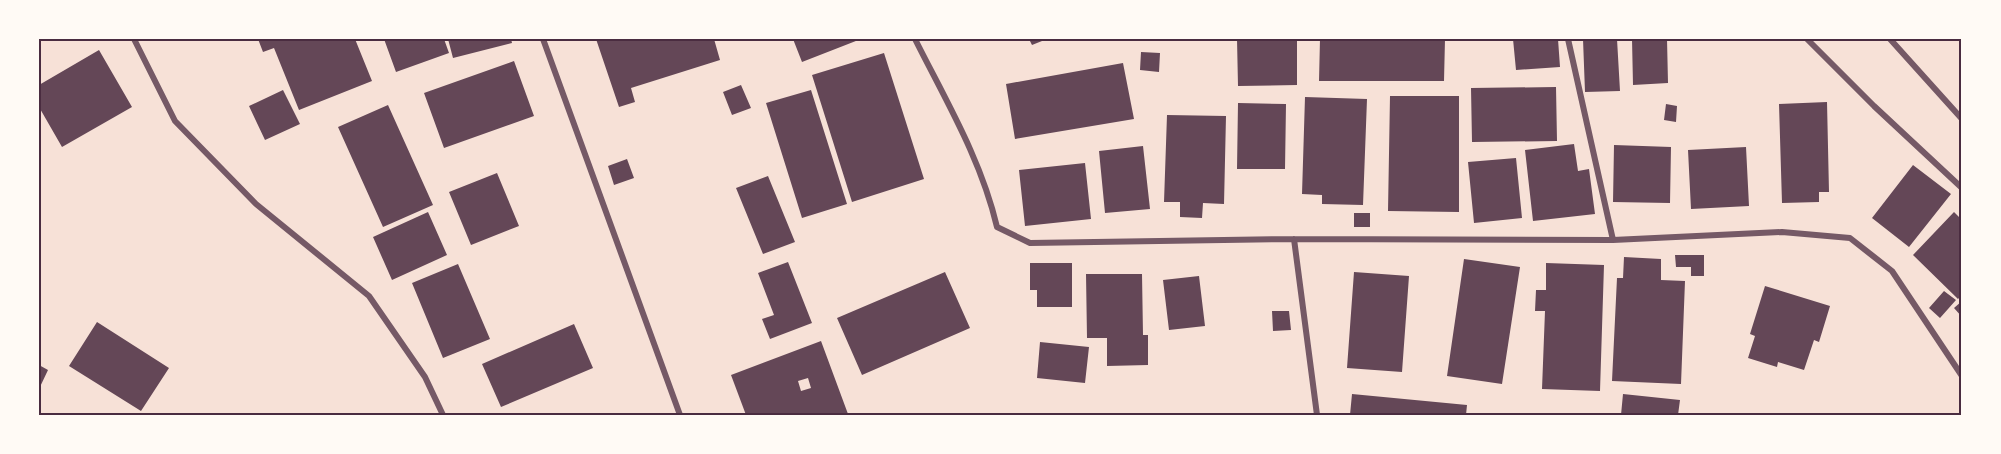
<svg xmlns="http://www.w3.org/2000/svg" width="2001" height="454" font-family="'Nunito Sans',sans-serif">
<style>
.building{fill:#644757;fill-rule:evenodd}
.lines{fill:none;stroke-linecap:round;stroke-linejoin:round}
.minor{stroke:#755966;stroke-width:6}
.neatline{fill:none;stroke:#4a2c40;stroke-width:2}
</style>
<rect width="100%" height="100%" fill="#f7e1d7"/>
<!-- building -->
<path class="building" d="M258 39H355L372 81 299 110 274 48 263 52Z
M384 39H444L449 53 396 72Z
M448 39H511L512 43 453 58Z
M596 39H714L720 60 631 88 635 102 619 107Z
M793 39H861L802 62Z
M1029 39H1047L1032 45Z
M1237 39H1297V85L1238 86Z
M1320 39H1445L1444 81H1319Z
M1513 39H1558L1560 67 1516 70Z
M1583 39H1617L1620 91 1585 92Z
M1632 39H1667L1668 83 1633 85Z
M99 50 132 107 62 147 39 107V85Z
M1141 52 1160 53 1159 72 1140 70Z
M884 53 924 179 852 202 812 75Z
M514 61 534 116 444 148 424 93Z
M1123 63 1134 119 1015 139 1006 84Z
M741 85 751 108 732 115 723 92Z
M1556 87 1557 141 1472 142 1471 88Z
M283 90 300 124 265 140 249 106Z
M811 90 847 204 802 218 766 103Z
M1390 96H1459V212L1388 211Z
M1305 97 1367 99 1363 205 1322 204V195L1302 194Z
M1827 102 1829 192H1819V202L1782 203 1779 104Z
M1238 103 1286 104 1285 169H1237Z
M1666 104 1677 106 1676 122 1664 120Z
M388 105 433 205 383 227 338 127Z
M1167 115 1226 116 1224 204 1203 203 1202 218 1180 217V202H1164Z
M1574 144 1578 171 1589 169 1595 214 1533 221 1525 150Z
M1614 145 1671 147 1670 203 1613 202Z
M1143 146 1150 209 1105 213 1099 151Z
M1746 147 1749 206 1691 209 1688 150Z
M1516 158 1522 218 1474 223 1468 162Z
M627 159 634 178 614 185 608 166Z
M1085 163 1091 219 1025 226 1019 170Z
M1913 165 1951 194 1909 247 1872 218Z
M497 173 519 226 471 245 449 192Z
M768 176 795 242 763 254 736 188Z
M428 212 447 255 392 280 373 237Z
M1954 212 1962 220V295L1958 299 1913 255Z
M1354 213H1370V227H1354Z
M1675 255H1704V276H1691V267H1676Z
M1624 257 1661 259V280L1685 281 1681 384 1612 381 1617 278H1623Z
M1464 259 1520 267 1502 384 1447 376Z
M788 262 812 323 770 339 762 319 774 315 758 273Z
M1030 263H1072V307H1037V290H1030Z
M1546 263 1604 265 1600 391 1542 389 1545 311H1535L1536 290H1546Z
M458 264 490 339 443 358 412 283Z
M945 272 970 328 862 375 837 318Z
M1354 272 1409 276 1402 372 1347 368Z
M1086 274H1142L1143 335H1148V365L1107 366V338H1087Z
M1199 276 1205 326 1169 330 1163 280Z
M1765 286 1830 306 1819 342 1814 340 1804 370 1778 362 1777 367 1748 358 1755 336 1750 334Z
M1944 291 1956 300 1940 318 1929 308Z
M1962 301V317L1954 308Z
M1272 311H1289L1291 330 1273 331Z
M97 322 169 368 141 411 69 366Z
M574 324 593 368 501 407 482 364Z
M821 341 848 414 746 415 731 375ZM808 378 811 388 801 391 798 381Z
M1040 342 1089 347 1085 383 1037 378Z
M39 365 48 370 39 389Z
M1352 394 1467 405 1466 415H1350Z
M1623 394 1680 400 1678 415H1621Z"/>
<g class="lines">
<!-- minor -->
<path class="minor" d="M134 39 175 121 256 204 369 296 425 377 443 415
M543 39 680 415
M915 39C946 101 981 159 997 227L1030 243 1294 239 1613 240 1782 232 1850 238 1892 271 1962 376
M1568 39 1613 240
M1807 39 1874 106 1962 188
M1890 39 1962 119
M1294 239 1317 415"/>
</g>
<!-- border -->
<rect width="2001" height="454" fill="none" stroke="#fffaf5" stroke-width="81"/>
<rect x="40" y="40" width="1920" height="374" class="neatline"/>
</svg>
